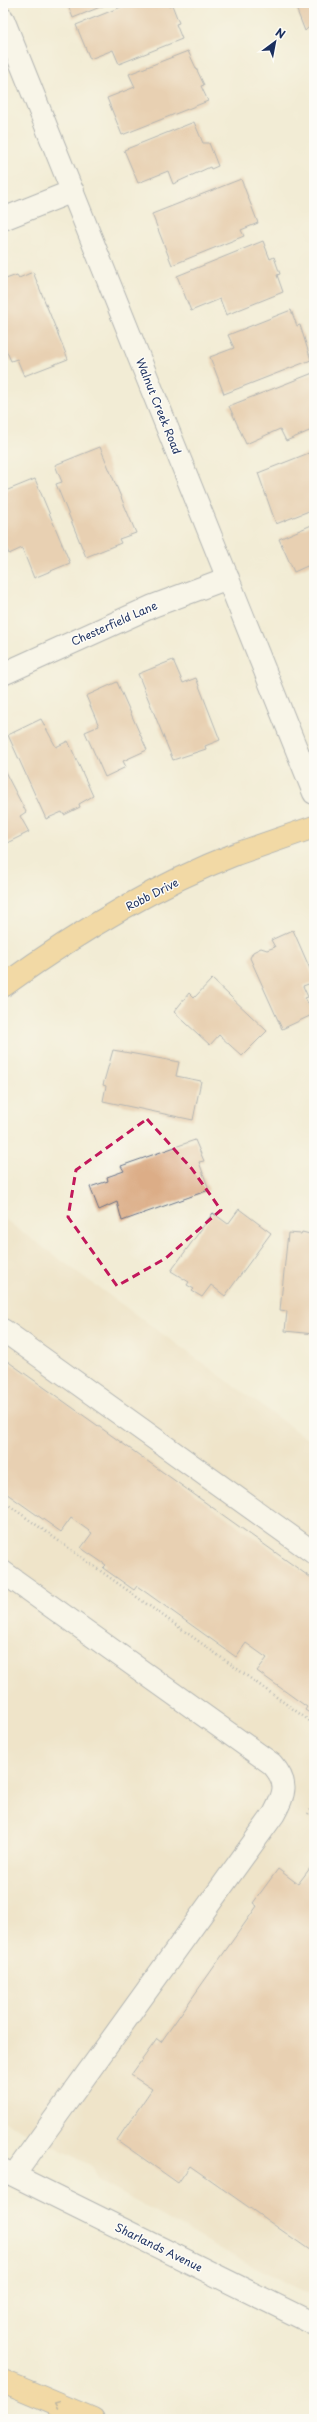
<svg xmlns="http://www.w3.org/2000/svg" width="317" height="2422" font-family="'Playpen Sans',sans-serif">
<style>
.built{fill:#ead9ba}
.building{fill:#dcad87}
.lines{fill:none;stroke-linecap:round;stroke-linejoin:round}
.minor-casing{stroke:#667188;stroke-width:24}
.major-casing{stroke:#667188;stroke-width:24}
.highway-casing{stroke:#667188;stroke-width:24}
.path{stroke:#667188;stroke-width:2.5;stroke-dasharray:1 3;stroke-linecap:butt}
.minor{stroke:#fff;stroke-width:22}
.major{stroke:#f2c26a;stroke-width:22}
.highway{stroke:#f2c26a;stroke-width:22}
.oneway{stroke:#867864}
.marked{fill:none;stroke:#c2185b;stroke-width:3;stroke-dasharray:8 5;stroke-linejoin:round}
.labels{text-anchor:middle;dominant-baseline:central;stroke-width:3;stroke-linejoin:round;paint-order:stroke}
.street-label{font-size:11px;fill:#1b2f5e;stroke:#fdfcf7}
</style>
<rect width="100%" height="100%" fill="#fdfcf7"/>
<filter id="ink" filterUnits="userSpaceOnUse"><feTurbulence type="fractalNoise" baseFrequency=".025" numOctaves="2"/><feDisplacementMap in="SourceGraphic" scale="8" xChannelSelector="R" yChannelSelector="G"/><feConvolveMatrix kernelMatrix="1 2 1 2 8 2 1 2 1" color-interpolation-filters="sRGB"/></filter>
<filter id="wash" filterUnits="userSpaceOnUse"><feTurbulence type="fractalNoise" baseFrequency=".012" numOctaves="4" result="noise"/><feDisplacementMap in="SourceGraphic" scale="16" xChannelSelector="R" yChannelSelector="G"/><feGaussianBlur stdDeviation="0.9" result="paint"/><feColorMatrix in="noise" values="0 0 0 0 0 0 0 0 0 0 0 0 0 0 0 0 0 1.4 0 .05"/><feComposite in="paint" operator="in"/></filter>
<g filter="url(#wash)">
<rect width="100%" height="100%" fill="#f2ecd5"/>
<!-- built -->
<path class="built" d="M3 1218 314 1444V2296L239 2259 99 2181 92 2166 3 2121Z"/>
<g id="blocks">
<!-- building -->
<path class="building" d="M67 3H110L73 18Z
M131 3H167L169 7 172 5 179 23 176 24 182 39 119 64 113 50 90 59 76 25Z
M299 3H314V40L309 27 305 31 296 8 301 7Z
M188 51 204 85 201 86 208 101 122 135 107 98 135 87 129 74Z
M194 122 203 143H209L218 166 211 169 210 167 173 184 168 171 138 183 124 150Z
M241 179 258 223 241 230 244 236 172 265 152 214Z
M263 241 270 259 274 257 280 274 277 275 283 292 226 315 220 299 191 311 177 276Z
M33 272 68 359 24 376 17 359 11 361 3 343V280L17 275 19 278Z
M291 310 297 326 300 325 311 360 224 394 210 357 234 348 228 335Z
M313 373 314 429 286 441 280 429 246 444 229 406Z
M100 447 136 533 119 539 121 543 86 557 56 484 62 482 55 465Z
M314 451V509L276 524 258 473Z
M35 479 70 563 34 578 22 548 9 554 3 540V492Z
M314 524V563L294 572 279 539Z
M314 597V610L310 599Z
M173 660 183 683 196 678 220 740 205 746 206 749 173 760 138 674Z
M117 682 147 750 123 761 126 767 105 777 85 732 99 726 86 696Z
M41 719 56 747 68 741 93 796 79 804 80 807 64 815 62 812 46 819 8 735Z
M3 768 26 812 20 816 29 832 3 845Z
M293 930 314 978V982L303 986 308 997 305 998 314 1014 282 1029 250 958 253 952 261 948 267 950 275 947 271 940Z
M212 979 267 1031 242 1056 219 1035 210 1045 174 1012 189 993 194 998Z
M113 1050 179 1062 176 1076 201 1081 193 1120 103 1101 106 1086 103 1085Z
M195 1140 204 1161 199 1162 209 1190 122 1221 117 1202 99 1210 90 1187 108 1181 107 1177 124 1171 121 1166Z
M239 1209 271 1233 225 1296 211 1285 202 1297 192 1291 194 1289 187 1285 189 1282 171 1271 213 1213 228 1224Z
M302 1232 314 1235V1334L285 1331 287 1311 280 1310 288 1233 301 1234Z
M3 1358 314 1580V1716L305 1710 307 1707 257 1671 267 1658 246 1643 236 1657 137 1586 134 1590 103 1568 106 1565 81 1548 92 1533 71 1518 61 1532 3 1491Z
M314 1863V2253L190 2166 178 2183 117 2140 152 2089 131 2075 157 2039 161 2042 257 1906 253 1903 278 1869 298 1884Z"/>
</g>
</g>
<g filter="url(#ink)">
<use href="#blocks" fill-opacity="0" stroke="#667188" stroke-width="1"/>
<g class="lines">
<defs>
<path id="minor" d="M3 19 314 793
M3 219 73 191
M3 674 153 606 228 578
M3 1330 314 1553
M3 1572 272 1764C289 1783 285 1793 274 1814L14 2175
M3 2170 314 2324"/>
<path id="major" d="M3 986C75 934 153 886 236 854 262 845 288 836 314 827"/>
<path id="highway" d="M3 2381 93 2419"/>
</defs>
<!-- minor casing -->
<use href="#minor" class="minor-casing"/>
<!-- major casing -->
<use href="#major" class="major-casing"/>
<!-- highway casing -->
<use href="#highway" class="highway-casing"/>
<!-- path -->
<path class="path" d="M3 1501 314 1724
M308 1814 314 1805"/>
<!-- minor -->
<use href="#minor" class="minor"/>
<!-- major -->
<use href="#major" class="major"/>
<!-- highway -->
<use href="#highway" class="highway"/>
</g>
<!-- one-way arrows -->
<defs><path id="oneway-chevron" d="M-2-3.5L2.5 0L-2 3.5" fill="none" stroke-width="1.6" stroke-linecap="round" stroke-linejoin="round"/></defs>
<use class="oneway" href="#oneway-chevron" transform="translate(57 2404) rotate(-157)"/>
</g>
<!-- marked area -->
<path d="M0 0H317V2422H0ZM147 1119 192 1169 221 1210 166 1258 117 1286 68 1217 76 1170Z" fill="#f2ecd5" fill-opacity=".55" fill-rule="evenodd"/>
<path class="marked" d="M147 1119 192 1169 221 1210 166 1258 117 1286 68 1217 76 1170Z"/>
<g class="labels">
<!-- street labels -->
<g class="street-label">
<text transform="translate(159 406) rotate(68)">Walnut Creek Road</text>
<text transform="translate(114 623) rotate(-24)">Chesterfield Lane</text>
<text transform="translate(152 894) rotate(-27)">Robb Drive</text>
<text transform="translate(159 2247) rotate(26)">Sharlands Avenue</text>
</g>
</g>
<!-- margin -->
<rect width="317" height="2422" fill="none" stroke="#fdfcf7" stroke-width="16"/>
<!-- north arrow -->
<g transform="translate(275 42) rotate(32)" stroke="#fdfcf7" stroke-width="3" paint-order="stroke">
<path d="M0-3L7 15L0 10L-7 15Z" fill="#1b2f5e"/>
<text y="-6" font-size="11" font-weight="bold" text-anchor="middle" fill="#1b2f5e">N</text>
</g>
</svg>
